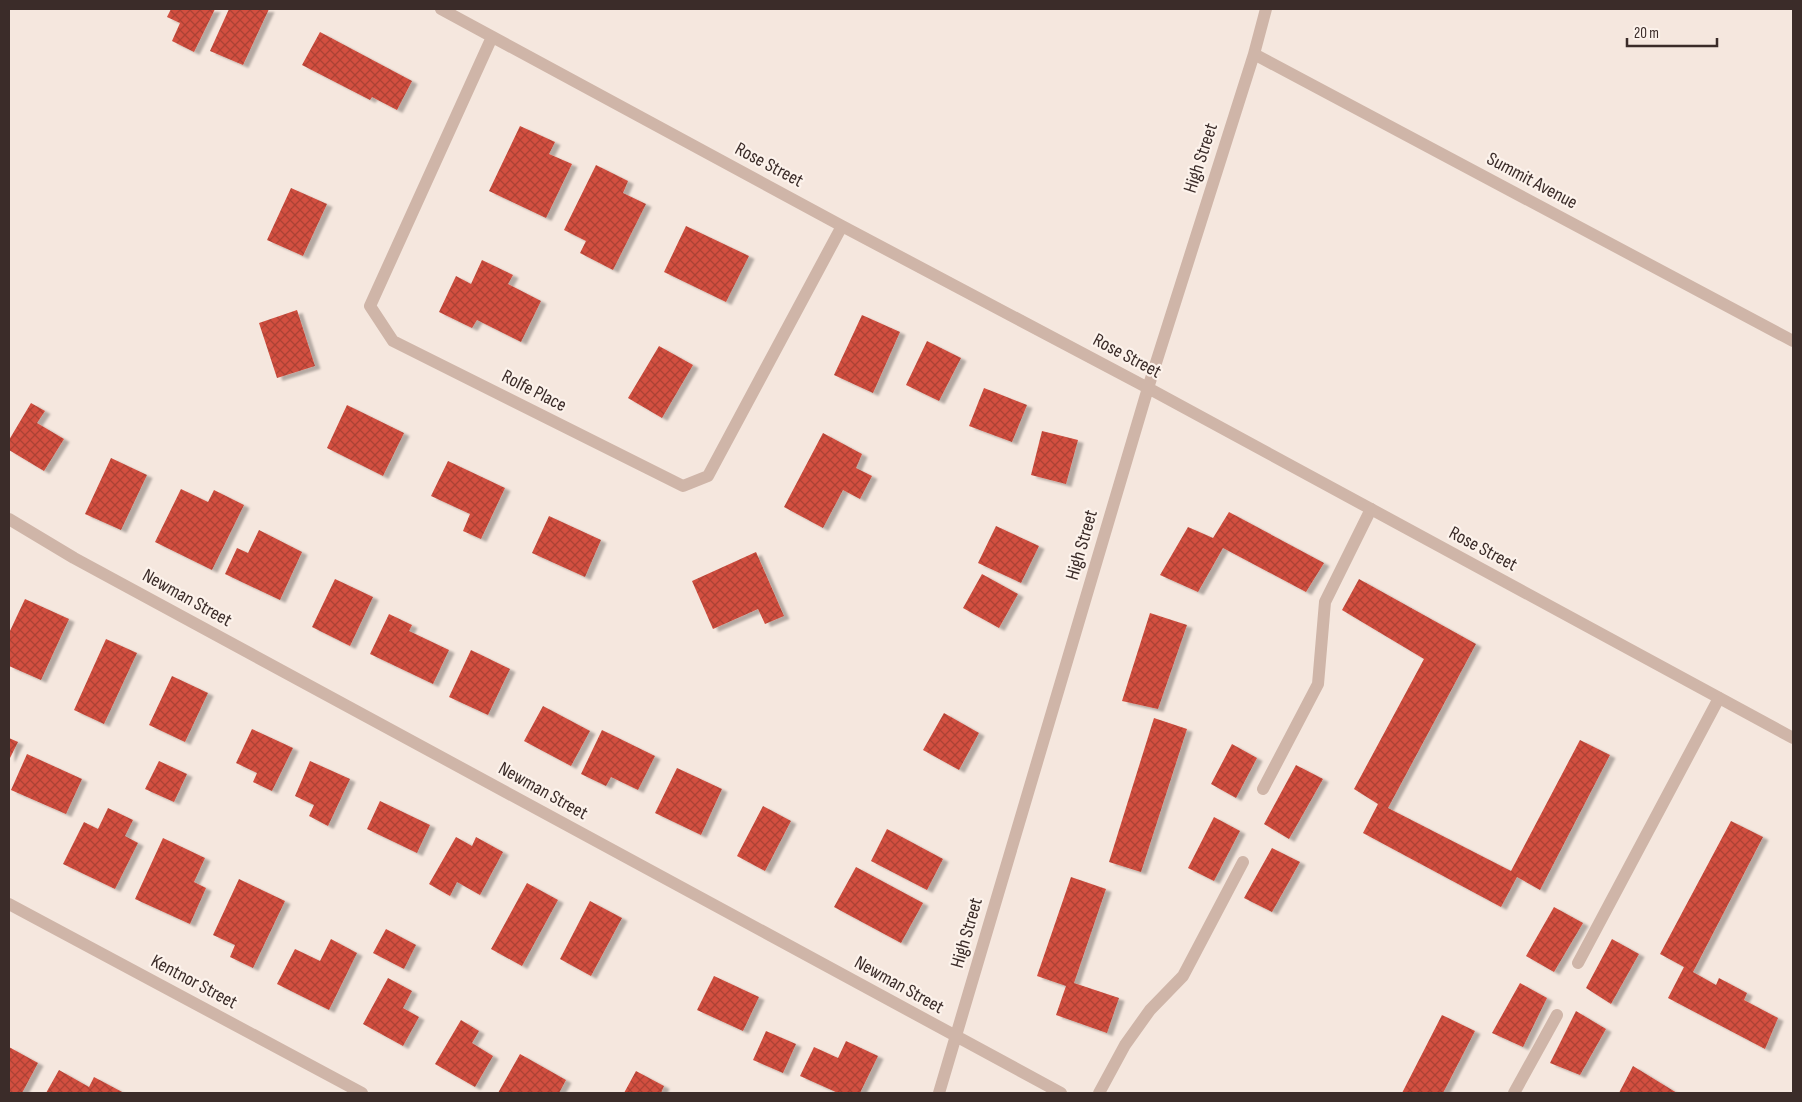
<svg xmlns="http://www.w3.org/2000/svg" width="1802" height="1102" font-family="'Sofia Sans Condensed',sans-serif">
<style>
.building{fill:url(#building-cross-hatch);filter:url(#shadow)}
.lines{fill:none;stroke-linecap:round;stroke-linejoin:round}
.service{stroke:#cfb5a8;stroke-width:12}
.minor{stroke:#cfb5a8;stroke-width:12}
.labels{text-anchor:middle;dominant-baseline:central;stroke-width:4.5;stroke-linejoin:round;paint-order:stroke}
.street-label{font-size:19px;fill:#3b2c29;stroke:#fcf2eb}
</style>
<defs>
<pattern id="building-cross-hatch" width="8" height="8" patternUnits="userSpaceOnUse" patternTransform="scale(1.25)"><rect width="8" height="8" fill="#d34f3f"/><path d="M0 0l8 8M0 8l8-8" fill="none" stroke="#ac4235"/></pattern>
<filter id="shadow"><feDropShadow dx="5.5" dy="3" stdDeviation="1" flood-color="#0004"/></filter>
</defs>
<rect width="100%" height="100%" fill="#f5e7de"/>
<!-- building -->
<path class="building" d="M171 9H215L194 52 172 41 180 23 167 17Z
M229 9H269L243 65 210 51Z
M320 32 412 81 397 110 372 97 370 100 302 65Z
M520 126 555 142 549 154 572 164 546 218 489 191Z
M596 165 628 181 623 193 646 204 613 270 580 253 586 241 564 230Z
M291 188 327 204 303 256 267 240Z
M686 226 749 256 726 302 664 272Z
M482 260 513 275 508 284 541 301 521 342 477 320 472 328 439 312 456 276 471 284Z
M297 310 315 366 277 378 259 323Z
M862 315 900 332 873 393 834 375Z
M927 341 961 358 939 401 906 385Z
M659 346 693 365 662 418 628 398Z
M984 388 1027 405 1012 442 969 426Z
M31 403 45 411 37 423 64 439 44 471 9 450V440Z
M347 405 404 433 383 476 327 448Z
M1042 431 1078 440 1066 484 1031 475Z
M823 433 862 454 856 468 872 476 860 499 843 490 823 528 784 507Z
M111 458 147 475 121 530 85 514Z
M448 461 505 488 481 539 463 531 470 514 431 496Z
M181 489 208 502 214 490 244 505 212 570 155 542Z
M1229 512 1324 563 1306 592 1223 548 1198 592 1160 575 1188 527 1213 538Z
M549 516 601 540 585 577 532 553Z
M996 526 1039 546 1021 583 978 563Z
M259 530 302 552 280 600 225 574 237 548 248 553Z
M756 552 784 616 765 624 758 609 713 629 692 581Z
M982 574 1018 594 999 628 963 608Z
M335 579 373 597 350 646 312 627Z
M1359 579 1476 644 1388 808 1511 871 1580 740 1610 755 1540 890 1517 877 1501 907 1363 833 1378 804 1354 789 1424 659 1342 610Z
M25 599 69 619 41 680 9 666V633Z
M1150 613 1187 625 1158 709 1122 701Z
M389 614 412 625 409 631 449 650 433 684 370 654Z
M106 639 137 653 104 724 74 710Z
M471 650 510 669 488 715 449 697Z
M172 676 208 693 185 742 149 725Z
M543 706 590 731 571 766 524 741Z
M944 713 979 733 959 770 923 750Z
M1154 718 1187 729 1141 872 1109 862Z
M252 729 293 748 272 791 253 782 257 773 236 763Z
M602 730 655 756 638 790 611 777 606 786 581 774Z
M9 738 18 742 9 760Z
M1232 744 1257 758 1236 798 1211 784Z
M27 754 82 779 66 814 11 790Z
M159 761 187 774 174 802 145 789Z
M310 761 350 779 328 826 309 816 314 805 295 796Z
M1296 765 1323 779 1289 839 1264 824Z
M677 768 722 789 701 835 655 813Z
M380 801 430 825 417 853 367 829Z
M763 806 791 821 765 871 737 856Z
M108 808 133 820 125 836 138 843 115 889 63 864 84 822 98 829Z
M1214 817 1240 831 1214 881 1188 868Z
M1731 821 1763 837 1693 972 1716 985 1719 978 1747 993 1744 1000 1778 1018 1765 1049 1668 998 1684 967 1660 954Z
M887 829 943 859 927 890 871 861Z
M456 837 472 846 476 837 503 852 480 895 457 882 450 896 429 884Z
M163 838 205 858 194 882 206 888 190 924 135 899Z
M1272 848 1300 862 1272 912 1244 898Z
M856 867 923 903 901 943 834 907Z
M1071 877 1106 889 1074 983 1119 998 1107 1033 1056 1015 1066 986 1037 976Z
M239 879 285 901 253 968 230 957 235 945 213 935Z
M527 883 558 900 522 966 491 949Z
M590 901 622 918 591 976 560 959Z
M1554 907 1583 923 1554 972 1526 956Z
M386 929 416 945 404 969 373 953Z
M331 939 357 953 329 1010 277 984 295 949 320 961Z
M1612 939 1639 954 1611 1004 1586 988Z
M714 976 759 997 743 1031 697 1010Z
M388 978 412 991 403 1008 419 1017 403 1046 363 1024Z
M1520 983 1547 998 1523 1047 1492 1033Z
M1576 1011 1606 1029 1580 1075 1550 1063Z
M1442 1015 1475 1031 1443 1093H1402Z
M461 1020 479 1031 472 1043 493 1056 475 1087 435 1064Z
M766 1031 796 1044 783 1073 753 1060Z
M846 1041 878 1056 860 1093H838L800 1076 814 1047 838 1058Z
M9 1047 38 1063 22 1093H9Z
M520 1054 566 1080 559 1093H498Z
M1633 1066 1677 1093H1619Z
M59 1070 89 1087 94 1077 124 1093H46Z
M636 1071 664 1086 661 1093H624Z"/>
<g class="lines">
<!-- service -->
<path class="service" d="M1263 789 1318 684 1325 602 1371 509
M1578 963 1719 698
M1099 1093 1125 1045 1150 1010 1183 976 1243 862
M1514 1093 1557 1015"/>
<!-- minor -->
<path class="minor" d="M441 9 842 226 1148 388 1793 738
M492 37 370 306 393 341 683 486 708 476 842 226
M1254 54 1793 341
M9 519 74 558 1061 1093
M9 904 362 1093
M939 1093 1148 388 1254 54 1266 9"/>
</g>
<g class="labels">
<!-- street labels -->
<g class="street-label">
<text transform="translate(1201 158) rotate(-72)">High Street</text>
<text transform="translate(769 165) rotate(28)">Rose Street</text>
<text transform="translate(1532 181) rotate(28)">Summit Avenue</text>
<text transform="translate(1127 356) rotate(28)">Rose Street</text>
<text transform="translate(534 391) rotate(27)">Rolfe Place</text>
<text transform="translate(1082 545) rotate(-74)">High Street</text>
<text transform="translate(1483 549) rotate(28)">Rose Street</text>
<text transform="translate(187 598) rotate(29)">Newman Street</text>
<text transform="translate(543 791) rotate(29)">Newman Street</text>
<text transform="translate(967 933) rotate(-74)">High Street</text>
<text transform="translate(194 982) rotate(28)">Kentnor Street</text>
<text transform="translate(899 985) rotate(29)">Newman Street</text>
</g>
</g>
<!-- border -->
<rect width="1802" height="1102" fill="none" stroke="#3b2c29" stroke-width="20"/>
<!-- scale -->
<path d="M1627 38v8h90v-8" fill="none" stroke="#3b2c29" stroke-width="2.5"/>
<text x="1634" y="38" font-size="15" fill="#3b2c29" stroke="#fcf2eb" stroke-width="4" paint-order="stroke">20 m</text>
</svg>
